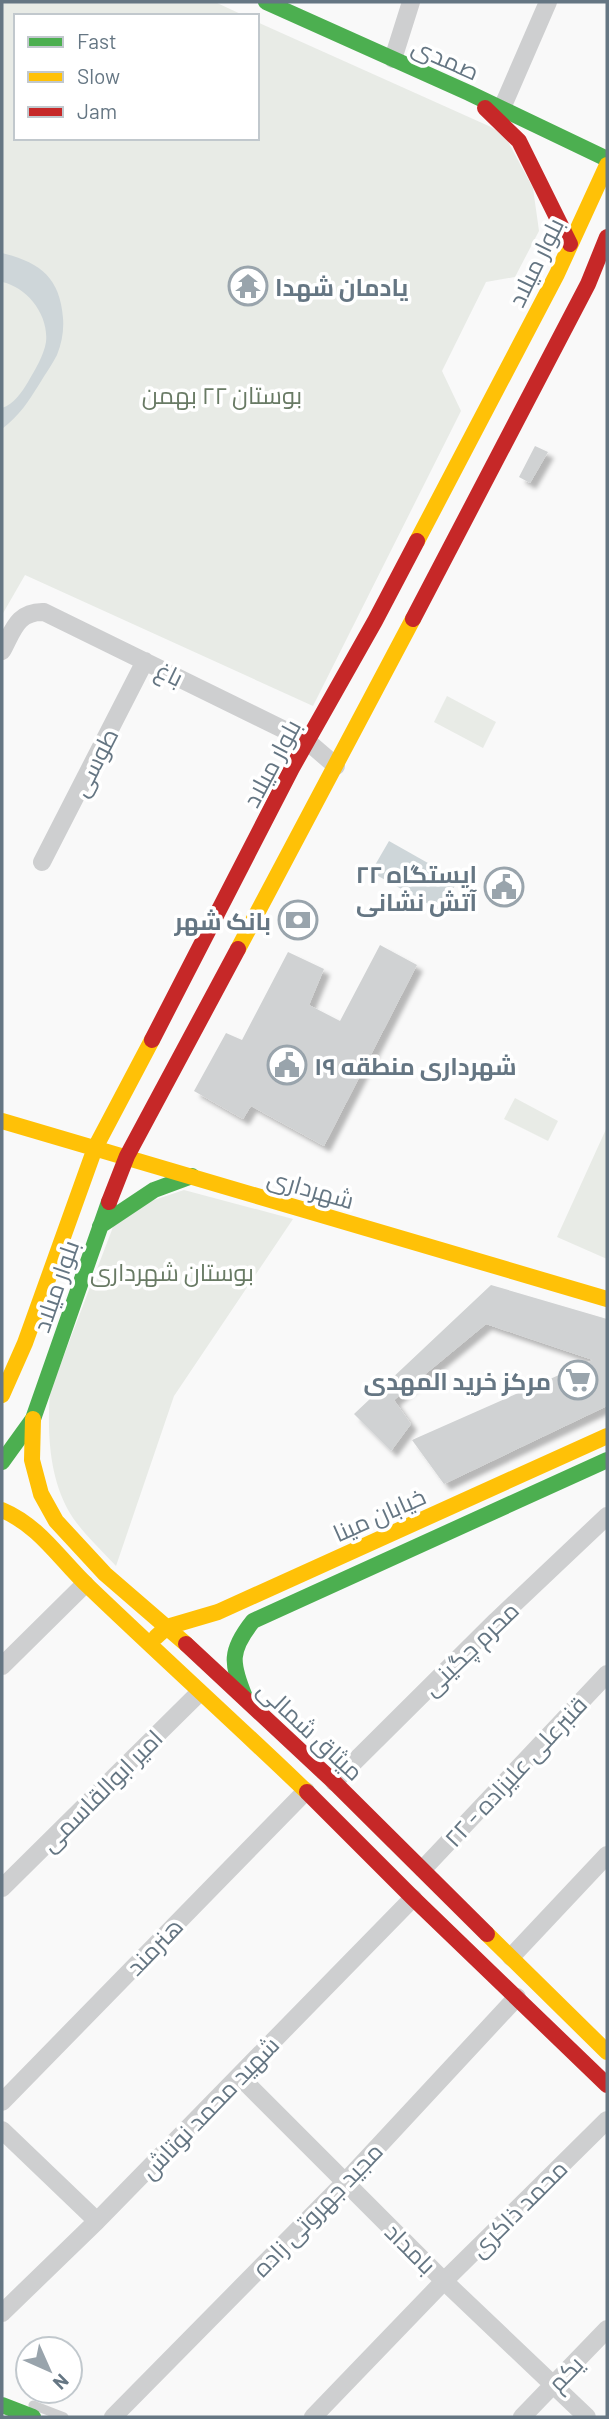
<svg xmlns="http://www.w3.org/2000/svg" width="609" height="2419" font-family="Barlow,Cairo,sans-serif">
<style>
.green{fill:#e8ebe6}
.water{fill:#ced6d9}
.building{fill:#d0d2d3;filter:url(#shadow)}
.lines{fill:none;stroke-linecap:round;stroke-linejoin:round}
.lane{stroke:#cecfd0;stroke-width:9}
.street{stroke:#cecfd0;stroke-width:18}
.fast{stroke:#4caf50;stroke-width:16}
.slow{stroke:#ffc107;stroke-width:16}
.jam{stroke:#c62828;stroke-width:16}
.labels{text-anchor:middle;dominant-baseline:central;stroke-width:7;stroke-linejoin:round;paint-order:stroke}
.street-label{font-size:24px;fill:#657683;stroke:#fff}
.poi-label{font-size:24px;font-weight:bold;fill:#657683;stroke:#fff;text-anchor:end}
.park-label{font-size:24px;fill:#687a64;stroke:#fff}
</style>
<defs>
<filter id="shadow"><feDropShadow dx="6" dy="6" stdDeviation="2" flood-color="#0004"/></filter>
</defs>
<rect width="100%" height="100%" fill="#f9f9f9"/>
<!-- green -->
<path class="green" d="M2 2H215L245 16H16V138H257V22L491 127 505 136 533 188 539 231 515 277 486 282 442 371 461 411 313 706 25 575 2 615Z
M447 696 496 722 483 748 434 722Z
M515 1098 558 1121 548 1141 504 1119Z
M607 1127V1259L557 1237Z
M184 1190 293 1219 174 1396 116 1566C102 1551 85 1535 73 1518 49 1482 47 1433 50 1392L113 1227 145 1203Z"/>
<!-- water -->
<path class="water" d="M2 253C39 262 60 277 63 318 64 330 62 343 57 355 52 365 45 374 40 383 28 402 20 415 2 429V408C14 404 22 392 28 382 35 370 44 355 46 342 49 315 27 287 2 282Z
M389 841 458 880 441 911 371 872Z"/>
<!-- building -->
<path class="building" d="M535 446 548 452 530 483 519 477Z
M380 945 417 965 324 1146 251 1106 243 1119 194 1091 226 1033 242 1040 288 952 324 969 309 1005 340 1021Z
M491 1285 607 1319V1406L444 1484 412 1440 593 1360 486 1324 394 1400 411 1424 391 1451 354 1414Z"/>
<g class="lines">
<!-- lane -->
<path class="lane" d="M33 2405 64 2417"/>
<!-- street -->
<path class="street" d="M393 59 411 2
M502 108 548 2
M2 651C13 631 17 611 44 612L307 741 336 766
M42 862 145 661
M2 1666 85 1584
M334 1782 496 1621 607 1516
M423 1869 607 1674
M2 1888 199 1693
M511 1957 607 1855
M239 2076 444 2281 587 2417
M2 2102 306 1791
M2 2130 97 2221
M2 2313 97 2221 413 1898
M113 2417 346 2181 517 1997
M313 2417 444 2281 607 2120
M522 2417 607 2329"/>
<!-- fast -->
<path class="fast" d="M266 2 469 93 607 159
M100 1226 154 1190 192 1176
M2 1462 33 1419 109 1202
M245 1697C231 1663 229 1651 253 1621L607 1460
M2 2405 33 2417"/>
<!-- slow -->
<path class="slow" d="M417 541 557 274 607 165
M238 949 413 619
M2 1121 607 1299
M2 1395 25 1343 95 1148 152 1040
M33 1419 32 1460 41 1494 56 1521 105 1574 186 1644
M2 1510C40 1526 60 1560 89 1587 161 1656 235 1723 307 1792
M156 1637 167 1627 218 1612 607 1436
M487 1934 607 2052"/>
<!-- jam -->
<path class="jam" d="M485 108 519 141 570 244
M413 619 588 284 607 237
M152 1040 292 768 375 621 417 541
M109 1202 127 1156 238 949
M186 1644 334 1782 487 1934
M307 1792 413 1898 607 2085"/>
</g>
<!-- icons -->
<defs>
<symbol id="temple-ring" viewBox="-11 -11 22 22"><circle r="9.5" fill="#fff" stroke="#99a4ac" stroke-width="1.5"/><path d="M0-6L5-2H3V0L6.5 2.5H4V6H1.5V3h-3V6H-4V2.5H-6.5L-3 0V-2H-5Z" fill="#99a4ac"/></symbol>
<symbol id="civic-ring" viewBox="-11 -11 22 22"><circle r="9.5" fill="#fff" stroke="#99a4ac" stroke-width="1.5"/><path d="M-.6-6.5H3V-4.5H.6V-3L4-1V1h2V6H-6V1h2V-1L-.6-3ZM-1.2 2.5V6h2.4V2.5Z" fill="#99a4ac"/></symbol>
<symbol id="bank-ring" viewBox="-11 -11 22 22"><circle r="9.5" fill="#fff" stroke="#99a4ac" stroke-width="1.5"/><path d="M-6-4H6V4H-6ZM0-2.3a2.3 2.3 0 1 0 0 4.6a2.3 2.3 0 1 0 0-4.6Z" fill="#99a4ac"/></symbol>
<symbol id="supermarket-ring" viewBox="-11 -11 22 22"><circle r="9.5" fill="#fff" stroke="#99a4ac" stroke-width="1.5"/><path d="M-6-5.5h2.5l.6 2H6L4.5 2H-2.5L-4.4-4H-6ZM-1.5 3.2a1.3 1.3 0 1 0 .1 0ZM3 3.2a1.3 1.3 0 1 0 .1 0Z" fill="#99a4ac"/></symbol>
</defs>
<g fill-rule="evenodd">
<use href="#temple-ring" x="226" y="264" width="44" height="44"/>
<use href="#civic-ring" x="482" y="865" width="44" height="44"/>
<use href="#bank-ring" x="276" y="898" width="44" height="44"/>
<use href="#civic-ring" x="265" y="1043" width="44" height="44"/>
<use href="#supermarket-ring" x="556" y="1358" width="44" height="44"/>
</g>
<g class="labels">
<!-- street labels -->
<g class="street-label">
<text transform="translate(446 58) rotate(24)">صمدی</text>
<text transform="translate(535 262) rotate(-64)">بلوار میلاد</text>
<text transform="translate(170 673) rotate(26)">باغ</text>
<text transform="translate(94 762) rotate(-63)">طوسی</text>
<text transform="translate(271 763) rotate(-62)">بلوار میلاد</text>
<text transform="translate(311 1188) rotate(16)">شهرداری</text>
<text transform="translate(55 1286) rotate(-71)">بلوار میلاد</text>
<text transform="translate(379 1514) rotate(-24)">خیابان مینا</text>
<text transform="translate(470 1648) rotate(-44)">محرم چگینی</text>
<text transform="translate(311 1730) rotate(43)">میثاق شمالی</text>
<text transform="translate(515 1771) rotate(-47)">قنبرعلی علیزاده - ۲۲</text>
<text transform="translate(101 1790) rotate(-45)">امیر ابوالقاسمی</text>
<text transform="translate(154 1946) rotate(-46)">هنرمند</text>
<text transform="translate(209 2107) rotate(-46)">شهید محمد نوتاش</text>
<text transform="translate(518 2208) rotate(-45)">محمد ذاکری</text>
<text transform="translate(317 2209) rotate(-46)">مجید جهروتی زاده</text>
<text transform="translate(411 2248) rotate(45)">بامداد</text>
<text transform="translate(565 2373) rotate(-46)">یکم</text>
</g>
<!-- poi labels -->
<g class="poi-label">
<text x="275" y="286" text-anchor="start">یادمان شهدا</text>
<text x="477" y="873">ایستگاه ۲۲<tspan x="477" dy="28">آتش نشانی</tspan></text>
<text x="271" y="920">بانک شهر</text>
<text x="314" y="1065" text-anchor="start">شهرداری منطقه ۱۹</text>
<text x="551" y="1380">مرکز خرید المهدی</text>
</g>
<!-- park labels -->
<g class="park-label">
<text x="222" y="394">بوستان ۲۲ بهمن</text>
<text x="172" y="1271">بوستان شهرداری</text>
</g>
</g>
<!-- border -->
<rect width="609" height="2419" fill="none" stroke="#657683" stroke-width="7"/>
<!-- legend -->
<rect x="14" y="14" width="245" height="126" fill="#ffffff" stroke="#c1c8cd" stroke-width="2"/>
<rect x="28" y="37" width="35" height="10" fill="#4caf50" stroke="#c1c8cd" stroke-width="2"/>
<text x="77" y="49" font-size="21" fill="#657683">Fast</text>
<rect x="28" y="72" width="35" height="10" fill="#ffc107" stroke="#c1c8cd" stroke-width="2"/>
<text x="77" y="84" font-size="21" fill="#657683">Slow</text>
<rect x="28" y="107" width="35" height="10" fill="#c62828" stroke="#c1c8cd" stroke-width="2"/>
<text x="77" y="119" font-size="21" fill="#657683">Jam</text>
<!-- north arrow -->
<g transform="translate(49 2370) rotate(135)"><circle r="33" fill="#ffffff" stroke="#c1c8cd" stroke-width="2"/>
<path d="M0-5L12 26L0 18L-12 26Z" fill="#99a4ac"/>
<text y="-10" font-size="19" font-weight="bold" text-anchor="middle" fill="#657683">N</text>
</g>
</svg>
